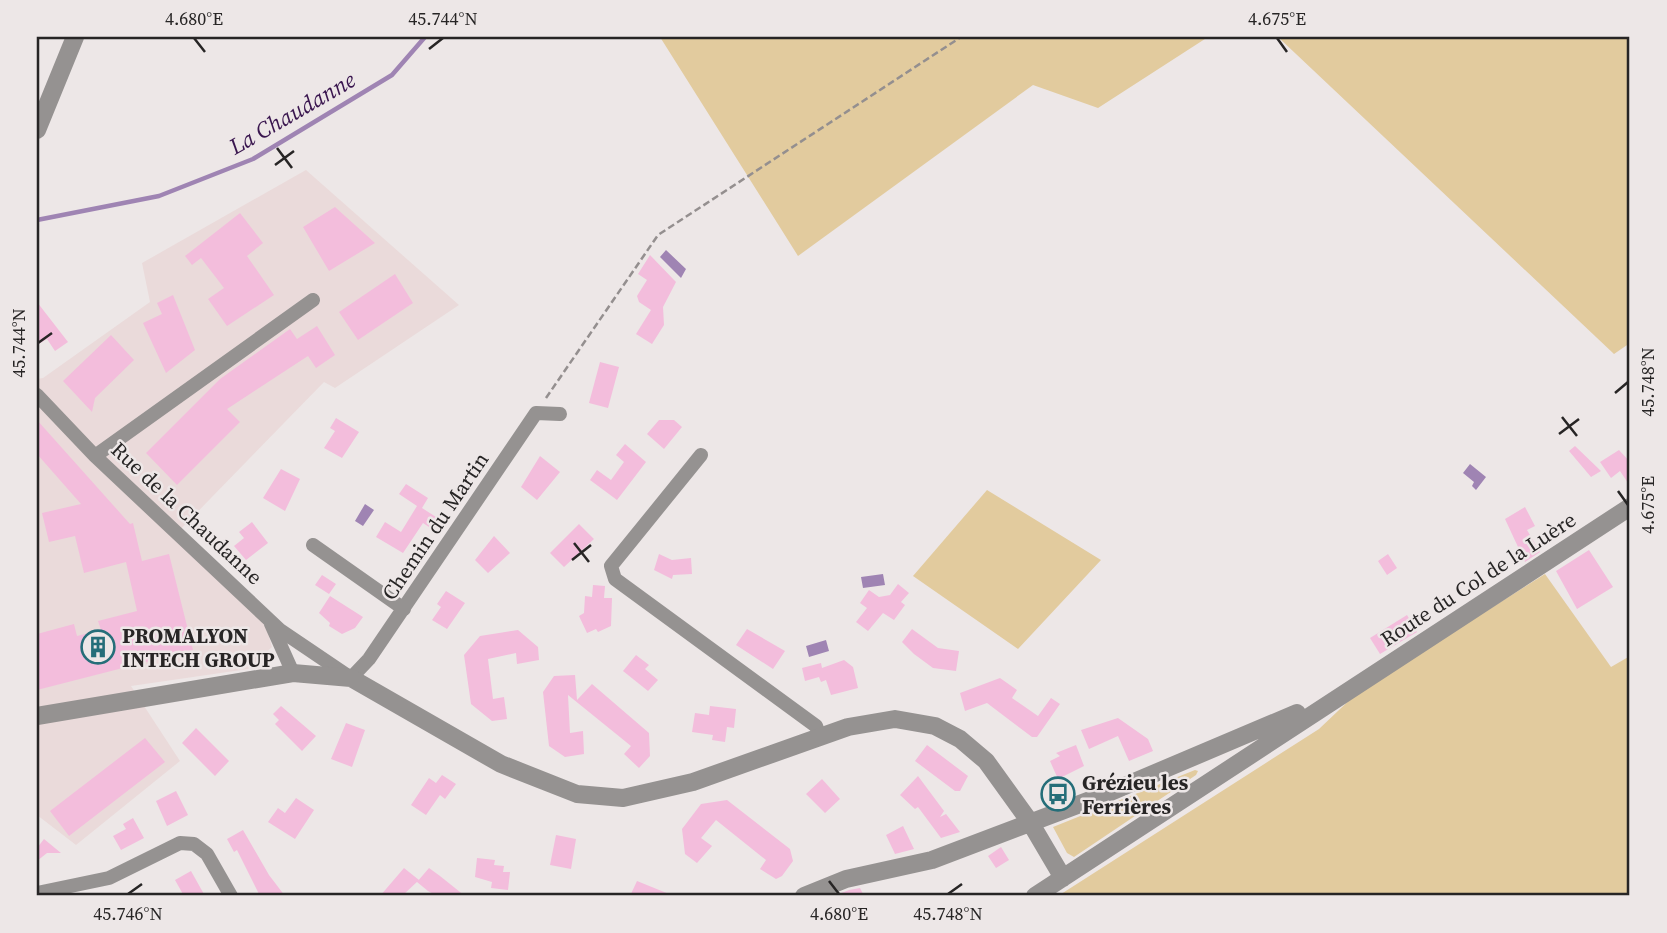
<svg xmlns="http://www.w3.org/2000/svg" width="1667" height="933" font-family="'Source Serif 4',serif">
<style>
.built{fill:#eadada}
.green{fill:#e2cb9e}
.water{fill:#9f84b3}
.lines{fill:none;stroke-linecap:round;stroke-linejoin:round}
.stream{stroke:#9f84b3;stroke-width:4.5}
.building{fill:#f3bddc}
.path{stroke:#948f8f;stroke-width:2.5;stroke-dasharray:7 3.5;stroke-linecap:butt}
.minor{stroke:#959291;stroke-width:14}
.tertiary{stroke:#959291;stroke-width:18}
.ticks{fill:none;stroke:#272525;stroke-width:2.5}
.labels{text-anchor:middle;dominant-baseline:central;stroke-width:5;stroke-linejoin:round;paint-order:stroke}
.street-label{font-size:21px;fill:#272525;stroke:#ede7e7}
.poi-label{font-size:21px;font-weight:bold;fill:#272525;stroke:#ede7e7;text-anchor:start}
.water-label{font-size:23px;font-style:italic;fill:#39154e;stroke:#ede7e7}
.neatline{fill:none;stroke:#272525;stroke-width:2.5}
.ticks-label{font-size:18px;text-anchor:middle;fill:#272525}
</style>
<rect width="100%" height="100%" fill="#ede7e7"/>
<!-- built -->
<path class="built" d="M306 170 459 305 335 388 324 382 174 536 266 626 272 647 248 669 131 686 180 761 76 845 37 815V379L43 378 150 302 142 263Z"/>
<!-- green -->
<path class="green" d="M660 37H1208L1098 108 1033 85 798 256Z
M1278 37H1630V343L1614 354Z
M987 490 1101 560 1018 649 913 576Z
M1545 574 1611 667 1630 656V896H1058L1319 729 1358 692Z
M1195 770 1198 771 1196 775 1074 857 1067 853 1053 827Z"/>
<!-- water -->
<path class="water" d="M666 250 686 269 681 278 660 257Z
M1470 464 1486 477 1476 490 1472 486 1474 482 1463 473Z
M365 504 374 510 363 526 355 521Z
M883 574 885 585 863 588 861 577Z
M826 640 829 651 809 657 806 646Z"/>
<g class="lines">
<!-- stream -->
<path class="stream" d="M37 220 159 196 253 159 392 75 425 37"/>
</g>
<!-- building -->
<path class="building" d="M335 207 375 243 329 271 303 227Z
M240 213 263 243 247 256 274 295 227 326 208 299 224 288 201 258 192 265 185 256Z
M650 255 676 282 663 307 664 325 652 344 636 334 651 310 639 302 637 296 647 280 638 274Z
M395 274 413 303 358 340 339 312Z
M173 295 195 350 166 373 143 323 162 314 157 303Z
M37 302 68 342 55 351 47 339 37 345Z
M317 326 335 355 316 368 308 356 227 409 240 422 177 485 146 453 220 379 290 329 297 339Z
M111 335 134 360 95 398 92 412 63 381Z
M600 362 619 367 608 408 589 403Z
M336 418 359 432 342 458 324 448 335 431 330 428Z
M37 420 130 524 133 523 142 561 169 554 193 650 37 690V634L74 624 77 636 101 630 98 621 137 611 126 562 84 573 75 536 49 542 42 513 81 504 37 454Z
M659 420H674L682 427 664 449 647 434Z
M625 444 646 462 617 500 590 480 597 470 611 480 624 462 616 455Z
M1575 446 1601 471 1591 477 1569 451Z
M1619 450 1630 462V486L1620 471 1611 478 1600 462Z
M540 456 560 472 537 500 521 487Z
M281 469 300 479 285 511 263 498Z
M406 484 428 498 422 508 436 517 429 527 423 523 403 553 376 537 385 522 401 532 417 506 399 494Z
M1525 507 1535 526 1527 530 1540 552 1525 562 1505 519Z
M252 522 268 543 246 560 234 546 244 538 239 532Z
M579 524 594 539 564 567 550 553Z
M494 536 510 553 488 573 475 560Z
M1589 550 1613 587 1577 609 1556 571Z
M659 554 672 560 691 558 692 574 673 575 672 579 654 570Z
M1388 554 1397 568 1387 575 1378 561Z
M322 575 336 584 329 594 315 585Z
M898 584 909 593 901 602 905 605 894 620 883 613 868 631 856 622 867 608 860 603 869 590 879 597 890 595Z
M593 585 605 586 604 598H612L611 626 598 632 596 629 587 633 579 616 584 613 585 596 592 597Z
M446 591 465 603 447 629 432 620 441 607 437 604Z
M330 596 363 617 355 628 342 634 329 626 330 623 319 613Z
M1407 615 1417 632 1380 654 1370 638Z
M747 629 785 651 773 669 736 645Z
M912 629 938 648 959 651 956 671 933 668 914 654 902 642Z
M518 630 538 647 539 660 517 664 516 653 488 659 493 699 504 697 507 719 492 721 471 704 464 655 480 636Z
M636 655 649 665 645 669 658 680 648 691 623 671Z
M844 660 853 667 858 688 831 695 826 680 821 682 819 677 805 681 802 668 821 663 822 668Z
M575 675 577 700 592 684 649 733 650 756 639 768 624 754 631 746 568 695 570 733 583 731 584 754 565 757 549 746 543 692 554 676Z
M1000 678 1017 690 1012 698 1038 716 1051 698 1060 704 1037 737H1032L987 703 965 711 960 693Z
M281 706 316 736 302 751 275 724 279 720 273 714Z
M710 706 736 709 734 728 727 727 725 742 712 740 713 735 692 732 695 713 709 715Z
M1118 718 1148 739 1153 751 1129 761 1118 736 1089 749 1081 730Z
M346 723 365 730 352 767 331 759Z
M196 728 229 761 215 776 182 743Z
M145 738 165 762 69 836 50 811Z
M927 745 968 776 960 791H955L915 761Z
M1076 745 1084 766 1058 779 1050 761 1060 756 1056 753Z
M442 775 456 784 445 799 440 795 426 815 411 805 429 778 436 783Z
M918 776 944 811 940 817 946 814 960 832 941 838 918 807 915 809 900 795Z
M822 779 840 799 825 813 806 794Z
M176 791 188 815 167 826 156 801Z
M296 798 314 810 295 839 268 822 278 808 285 813Z
M727 800 790 849 793 861 782 876 776 879 760 869 766 860 716 820 701 838 712 846 697 863 685 854 682 829 701 804Z
M133 818 144 838 121 850 113 836 126 829 123 824Z
M903 826 914 849 895 854 886 835Z
M243 830 269 875 285 896H260L237 850 234 852 227 839Z
M556 835 576 839 571 869 550 865Z
M44 839 61 853H47L37 861V848Z
M1001 847 1009 860 996 868 988 856Z
M477 858 495 860 494 865 504 866 503 872H510L508 890 491 888 492 882 475 877Z
M404 868 419 880 402 896H380Z
M429 868 440 876 465 896H437L428 891 417 882Z
M191 871 205 896H184L175 880Z
M637 881 674 896H630Z
M860 888 864 896H834L849 890Z"/>
<g class="lines">
<!-- path -->
<path class="path" d="M546 398 658 235 961 37"/>
<!-- minor -->
<path class="minor" d="M37 395 95 456 280 630 351 678 369 659 536 413 560 414
M701 455 611 566 615 579 816 726 820 737
M95 456 313 300
M313 545 404 609
M271 624 293 673
M37 893 109 878 180 843 194 844 207 854 231 896"/>
<!-- tertiary -->
<path class="tertiary" d="M37 130 75 37
M37 716 293 673 351 678 501 764 577 794 623 798 693 782 848 727 895 719 935 726 960 739 986 761 1030 822 1063 878
M804 896 846 879 932 860 1101 796 1297 713
M1035 896 1630 507"/>
</g>
<!-- ticks -->
<path class="ticks" d="M194 38 205 52M1277 38 1287 52M429 49 443 38M277 148 292 168M275 165 294 151M38 343 52 333M1615 393 1628 382M1562 417 1577 436M1559 434 1579 419M1618 491 1628 505M574 543 589 562M572 560 591 545M829 881 839 894M128 894 142 884M948 894 962 884"/>
<!-- icons -->
<defs>
<symbol id="building-ring" viewBox="-11 -11 22 22"><circle r="9.5" fill="#ede7e7" stroke="#256e79" stroke-width="1.5"/><path d="M-4-6H4V6H1V3H-1V6H-4ZM-2.5-4.3h1.7v1.8h-1.7ZM.8-4.3h1.7v1.8H.8ZM-2.5-1h1.7V.8h-1.7ZM.8-1h1.7V.8H.8Z" fill="#256e79"/></symbol>
<symbol id="bus-ring" viewBox="-11 -11 22 22"><circle r="9.5" fill="#ede7e7" stroke="#256e79" stroke-width="1.5"/><path d="M-5-6H5V4H4V6H2V4H-2V6H-4V4H-5ZM-3.5-4V0h7V-4ZM-3.5 1.2v1.5H-2V1.2ZM2 1.2v1.5H3.5V1.2Z" fill="#256e79"/></symbol>
</defs>
<g fill-rule="evenodd">
<use href="#building-ring" x="79" y="628" width="38" height="38"/>
<use href="#bus-ring" x="1039" y="775" width="38" height="38"/>
</g>
<g class="labels">
<!-- street labels -->
<g class="street-label">
<text transform="translate(187 513) rotate(43)">Rue de la Chaudanne</text>
<text transform="translate(435 526) rotate(-56)">Chemin du Martin</text>
<text transform="translate(1478 579) rotate(-33)">Route du Col de la Luère</text>
</g>
<!-- poi labels -->
<g class="poi-label">
<text x="122" y="635">PROMALYON<tspan x="122" dy="24">INTECH GROUP</tspan></text>
<text x="1082" y="782">Grézieu les<tspan x="1082" dy="24">Ferrières</tspan></text>
</g>
<!-- water labels -->
<g class="water-label">
<text transform="translate(292 113) rotate(-30)">La Chaudanne</text>
</g>
</g>
<!-- border -->
<rect width="1667" height="933" fill="none" stroke="#ede7e7" stroke-width="77"/>
<rect x="38" y="38" width="1590" height="856" class="neatline"/>
<g class="ticks-label">
<text x="194" y="25">4.680°E</text>
<text x="443" y="25">45.744°N</text>
<text x="1277" y="25">4.675°E</text>
<text transform="translate(19 343) rotate(-90)" y="6">45.744°N</text>
<text transform="translate(1648 382) rotate(-90)" y="6">45.748°N</text>
<text transform="translate(1648 505) rotate(-90)" y="6">4.675°E</text>
<text x="128" y="920">45.746°N</text>
<text x="839" y="920">4.680°E</text>
<text x="948" y="920">45.748°N</text>
</g>
</svg>
